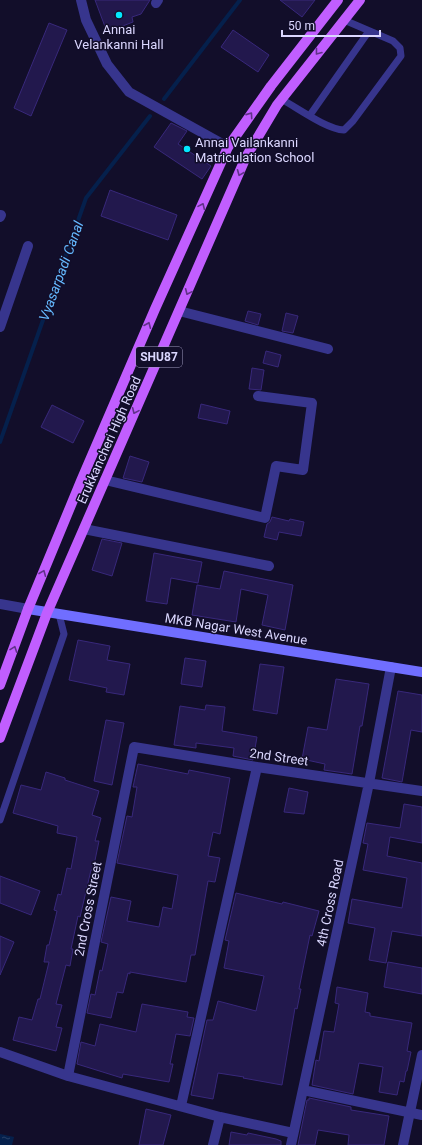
<svg xmlns="http://www.w3.org/2000/svg" width="422" height="1145" font-family="Roboto,sans-serif">
<style>
.water{fill:url(#water-ripples)}
.lines{fill:none;stroke-linecap:round;stroke-linejoin:round}
.stream{stroke:#05204c;stroke-width:4}
.building{fill:#22184d;stroke:#38287b}
.lane{stroke:#37358d;stroke-width:7}
.street{stroke:#37358d;stroke-width:10}
.secondary{stroke:#706eff;stroke-width:10}
.primary{stroke:#c15eff;stroke-width:10}
.oneway{stroke:#61328a}
.poi-dot{fill:#03e8ff;stroke:#120e2a;stroke-width:1.5}
.labels{text-anchor:middle;dominant-baseline:central;stroke-width:3;stroke-linejoin:round;paint-order:stroke}
.shield{fill:#120e2a;stroke:#9f9bbf;stroke-width:1}
.shield-label{font-size:12px;font-weight:bold;fill:#dbd7ff}
.poi-label{font-size:13px;fill:#dbd7ff;stroke:#120e2a}
.street-label{font-size:13px;fill:#dbd7ff;stroke:#120e2a}
.water-label{font-size:14px;font-style:italic;fill:#65b9ff;stroke:#120e2a}
</style>
<defs>
<pattern id="water-ripples" width="26" height="14" patternUnits="userSpaceOnUse"><rect width="26" height="14" fill="#05204c"/><path d="M2 4q2-2 4 0t4 0M15 11q2-2 4 0t4 0" fill="none" stroke="#294067"/></pattern>
</defs>
<rect width="100%" height="100%" fill="#120e2a"/>
<!-- water -->
<path class="water" d="M0 1134 14 1137 12 1145H0Z"/>
<g class="lines">
<!-- stream -->
<path class="stream" d="M164 99 240 0
M0 442 86 198 150 116"/>
</g>
<!-- building -->
<path class="building" d="M95 0H150L141 14 132 17 133 22 107 32Z
M280 0H315L302 17Z
M49 23 67 30 31 116 14 108Z
M233 30 269 55 258 72 221 47Z
M171 123 187 131 178 144 211 166 202 179 154 147Z
M110 190 177 215 168 240 101 216Z
M248 311 261 314 258 325 245 321Z
M286 313 298 316 293 333 282 331Z
M266 351 281 355 278 367 263 363Z
M252 368 264 370 261 390 249 389Z
M201 404 230 411 227 424 198 418Z
M52 405 84 421 73 443 41 427Z
M130 456 149 462 142 482 123 478Z
M272 517 289 521 290 519 304 522 301 536 279 532 277 540 264 537 267 524 270 522Z
M102 539 122 543 112 576 92 570Z
M154 553 202 562 198 583 171 578 167 604 146 601Z
M224 571 293 585 285 630 262 625 268 595 241 589 236 622 192 615 197 585 220 589Z
M78 640 110 646 107 660 130 664 124 695 106 692 107 688 69 680Z
M185 658 206 661 202 687 181 684Z
M260 664 284 667 277 714 253 710Z
M336 679 369 684 362 726H360L352 774 324 770 325 764 302 759 308 727 327 730Z
M398 691 422 695V732L411 730 402 782 382 778Z
M206 705 225 707 222 731 257 737 253 760 233 756 234 748 196 743V748L174 745 180 706 205 710Z
M106 720 124 723 112 785 94 781Z
M138 764 188 774 189 770 230 778 220 834 213 832 208 856 220 858 215 882 208 881 195 955H191L186 982 130 972V974L128 973 123 993 117 992 111 1018 87 1013 91 994 95 995 100 970 102 971 108 944 101 942 111 897 131 901 127 921 159 927 163 907 172 909 178 875 117 863 127 816 132 817 137 787H133Z
M46 772 65 778V780L99 791 92 815 101 818 95 841H99L93 870H91L80 917 78 916 71 949H73L70 966 66 965 56 1004 62 1005 56 1027 62 1028 56 1051 13 1040 19 1017 32 1020 38 999H40L49 962H44L47 945H49L57 911 54 910 58 894 61 895 67 868 71 869 77 837 57 833 58 826 13 813 21 785 41 790Z
M289 788 308 792 304 814 284 812Z
M404 804 422 807V843L390 837 387 856 422 863V936L392 931 386 963 369 960 375 928 348 923 352 899 402 908 407 878 363 870 368 844 363 843 367 823 400 828Z
M0 876 40 891 31 915 0 903Z
M236 893 282 904 283 902 319 911 312 936 310 935 304 964 299 989H301L297 1009 295 1008 282 1085 243 1078 244 1077 218 1073 213 1099 191 1095 207 1020H213L218 1001 256 1011 264 976 224 968 229 941 225 940Z
M0 936 14 942 0 975Z
M388 962 422 968V994L384 987Z
M337 987 368 993 365 1012 370 1013V1016L412 1023 407 1051 411 1052 407 1071H406L404 1082 400 1081 397 1095 379 1092 383 1067 359 1063 353 1094 312 1085 316 1060 319 1061 324 1031 334 1032 339 1004 335 1003Z
M142 1004 188 1012 187 1017 194 1018 190 1036 176 1034 170 1064H173L169 1082 123 1074 122 1078 77 1064 81 1042 95 1046 100 1024 136 1032Z
M309 1098 351 1107V1110L389 1116 384 1145H348L349 1135 318 1130 315 1145H298L307 1100H309Z
M146 1109 171 1115 163 1145H139Z
M231 1132 247 1135 248 1133 276 1139 281 1141V1145H229Z"/>
<g class="lines">
<!-- lane -->
<path class="lane" d="M281 99C298 108 326 129 344 130L353 121 401 56 400 48 393 41 344 20
M310 115 369 31
M0 820 64 634 59 614"/>
<!-- street -->
<path class="street" d="M81 0 86 20 107 64 129 92 228 147
M156 3 158 0
M0 217 1 215
M179 311 328 349
M0 327 28 246
M105 480 265 518 276 466 303 470 312 403 258 396
M84 529 269 566
M0 604 28 609
M0 1052 68 1076 220 1117 293 1133
M68 1076 134 747 257 767 422 791
M303 1090 422 1115
M181 1106 257 767
M213 1145 220 1117
M291 1145 369 783 391 667
M403 1145 422 1055"/>
<!-- secondary -->
<path class="secondary" d="M28 609 422 672"/>
<!-- primary -->
<path class="primary" d="M0 685 28 609 81 481 155 309 228 147 271 86 338 0
M0 738 47 613 246 157 277 105 360 0"/>
</g>
<!-- one-way arrows -->
<defs><path id="oneway-chevron" d="M-2-3.5L2.5 0L-2 3.5" fill="none" stroke-width="1.6" stroke-linecap="round" stroke-linejoin="round"/></defs>
<g class="oneway">
<use href="#oneway-chevron" transform="translate(318 52) rotate(128)"/>
<use href="#oneway-chevron" transform="translate(250 115) rotate(-55)"/>
<use href="#oneway-chevron" transform="translate(240 173) rotate(112)"/>
<use href="#oneway-chevron" transform="translate(202 206) rotate(-66)"/>
<use href="#oneway-chevron" transform="translate(188 292) rotate(114)"/>
<use href="#oneway-chevron" transform="translate(148 325) rotate(-67)"/>
<use href="#oneway-chevron" transform="translate(135 411) rotate(114)"/>
<use href="#oneway-chevron" transform="translate(43 573) rotate(-68)"/>
<use href="#oneway-chevron" transform="translate(14 649) rotate(-70)"/>
</g>
<!-- markers -->
<g class="poi-dot">
<circle cx="119" cy="15" r="4"/>
<circle cx="187" cy="149" r="4"/>
</g>
<g class="labels">
<!-- shield labels -->
<rect class="shield" x="136" y="347" width="46" height="20" rx="3"/>
<g class="shield-label">
<text x="159" y="357">SHU87</text>
</g>
<!-- poi labels -->
<g class="poi-label">
<text x="119" y="29">Annai<tspan x="119" dy="15">Velankanni Hall</tspan></text>
<text x="195" y="142" text-anchor="start">Annai Vailankanni<tspan x="195" dy="15">Matriculation School</tspan></text>
</g>
<!-- street labels -->
<g class="street-label">
<text transform="translate(109 440) rotate(-66)">Erukkancheri High Road</text>
<text transform="translate(236 629) rotate(9)">MKB Nagar West Avenue</text>
<text transform="translate(279 757) rotate(8)">2nd Street</text>
<text transform="translate(330 903) rotate(-78)">4th Cross Road</text>
<text transform="translate(88 909) rotate(-79)">2nd Cross Street</text>
</g>
<!-- water labels -->
<g class="water-label">
<text transform="translate(61 271) rotate(-70)">Vyasarpadi Canal</text>
</g>
</g>
<!-- scale -->
<path d="M282 30v6h98v-6" fill="none" stroke="#dbd7ff" stroke-width="2"/>
<text x="288" y="30" font-size="12" fill="#dbd7ff" stroke="#120e2a" stroke-width="3" paint-order="stroke">50 m</text>
</svg>
